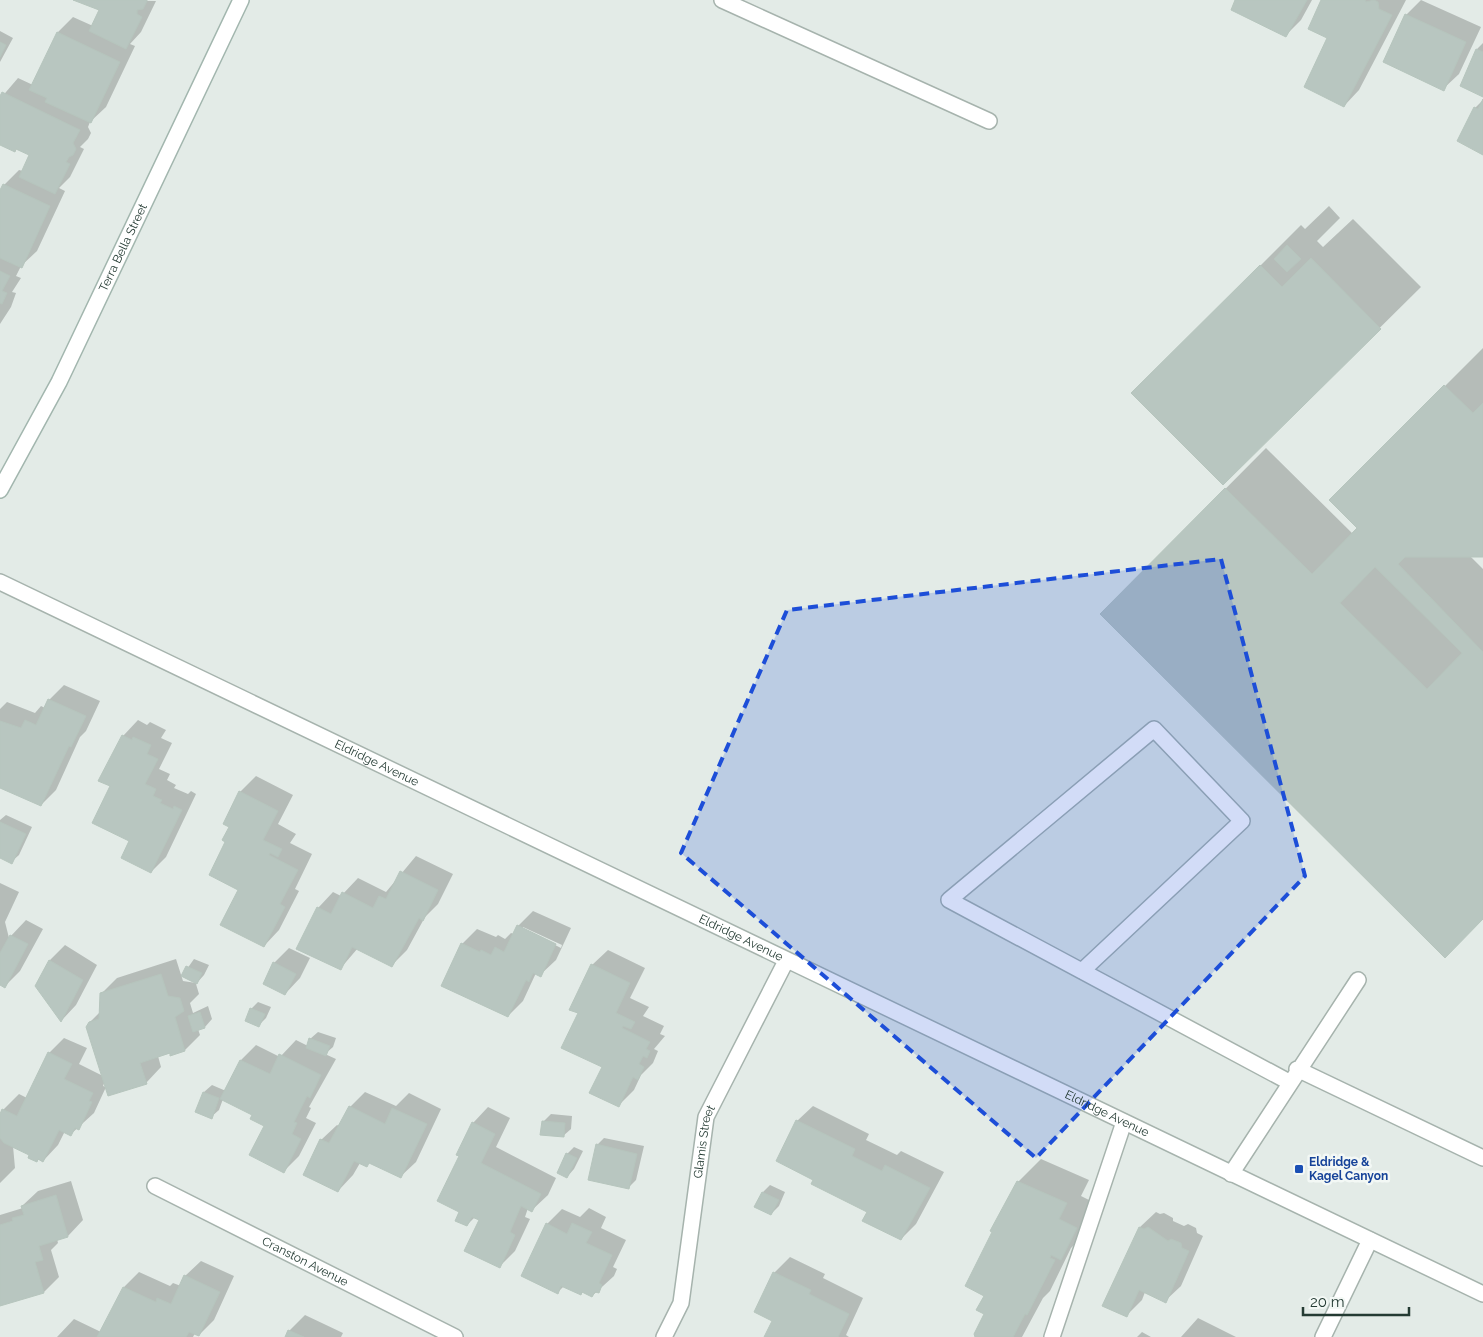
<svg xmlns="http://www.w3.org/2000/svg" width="1483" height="1337" font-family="Raleway,sans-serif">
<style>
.shadow{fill:#0003;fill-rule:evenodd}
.building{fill:#b8c6c0;stroke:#b6c5bd;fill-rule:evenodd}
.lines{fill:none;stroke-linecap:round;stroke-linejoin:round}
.lane-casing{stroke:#a6b3ad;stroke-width:18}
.street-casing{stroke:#a6b3ad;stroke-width:18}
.secondary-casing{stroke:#a2b6ae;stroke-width:18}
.lane{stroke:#fff;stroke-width:15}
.street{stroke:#fff;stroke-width:15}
.secondary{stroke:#fff;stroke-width:15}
.marked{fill:#1d4ed8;fill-opacity:0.2;stroke:#1d4ed8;stroke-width:4;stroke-dasharray:10 6;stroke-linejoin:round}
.transit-dot{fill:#1a4fb4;stroke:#f3f8f5;stroke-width:2}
.labels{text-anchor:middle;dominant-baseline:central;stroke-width:5;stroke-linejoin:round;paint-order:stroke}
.street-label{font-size:12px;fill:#243b33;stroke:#f3f8f5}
.transit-label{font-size:12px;font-weight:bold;fill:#164399;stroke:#f3f8f5;text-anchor:start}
</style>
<rect width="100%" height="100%" fill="#e3ebe7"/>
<!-- shadow -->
<path class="shadow" d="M78 0 156 1 141 32 130 44 135 46 106 107 90 122 88 127 91 133 88 139 80 147 84 149 70 177 59 188 65 191 37 251 21 266 16 276 21 278 12 292 16 293 11 307 0 324V193L4 185 19 170 23 171 31 154 0 143V99L18 78 33 85 58 32 73 17 93 26 101 10Z
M1236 0H1312L1301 20 1286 35Z
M1322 0H1406L1359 90 1344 106Z
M1421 0 1481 27 1459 74 1443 89 1406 15Z
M0 31 13 38 0 62Z
M1483 43V96L1462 86 1477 49Z
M1483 100V153L1475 108Z
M1329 206 1340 218 1317 241 1323 247 1353 219 1421 287 1223 483 1133 393 1301 225 1305 229Z
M1483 348V556H1470L1483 569V918L1101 614 1266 448 1353 534 1359 528 1331 500Z
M64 685 100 701 86 731 80 737 56 790 41 805 0 787V709L7 702 35 713 41 706 45 708 49 700Z
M138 720 147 725 150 722 166 730 161 738 172 743 159 769 170 774 167 780 176 785 174 788 188 794 191 791 196 794 166 857 151 872 131 841 111 786 123 736Z
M256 776 293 795 278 824 296 834 290 843 312 854 295 889 299 891 279 930 264 946 240 890 227 841 230 826 224 823 240 792Z
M6 815 32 827 19 855 11 862 0 857V820Z
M416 856 453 874 438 904 425 917 407 950 392 965 358 948 340 969 318 908 333 892 341 896 358 878 386 892Z
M0 883 19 892 5 922 9 938 26 920 43 929 20 971 5 986 0 984Z
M533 911 571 928 556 960 540 975 536 973 523 1001 508 1016 462 944 477 929 496 937 498 935 505 939 511 933 514 934 518 926ZM523 927 562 945 561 948 523 929Z
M65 945 97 965 76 1005 62 1020 37 986 50 960Z
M289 948 310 958 300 978 285 994 274 963Z
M608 950 645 968 630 998 649 1007 643 1016 664 1026 660 1034 665 1036 654 1049 658 1051 653 1063 641 1075 634 1090 619 1105 579 1013 592 965Z
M176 959 183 981 196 983 182 976 194 959 209 965 204 975 196 984 199 994 190 1003 193 1013 208 1006 212 1019 205 1027 198 1029 200 1035 185 1050 158 1056 161 1067 146 1083 105 1081 103 1086 106 1087 94 1113 71 1134 65 1131 58 1145 43 1161 30 1157 31 1155 13 1146 15 1168 0 1183V1117L3 1110 19 1094 27 1098 49 1053 64 1038 87 1048 79 1064 103 1076 90 1022 100 1012 101 994 117 978Z
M258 1002 271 1007 266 1018 259 1025 251 1009Z
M318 1032 336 1038 333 1047 325 1054 336 1059 309 1107 311 1108 306 1118 316 1123 299 1156 284 1171 265 1126 253 1114 223 1099 219 1110 211 1117 197 1112 204 1092 212 1085 226 1091 241 1060 256 1045 280 1057 296 1040 308 1046 310 1039Z
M365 1092 396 1106 409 1093 441 1109 416 1162 400 1177 370 1162 366 1166 360 1163 353 1175 338 1191 321 1140 337 1125 341 1127 350 1107Z
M813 1106 869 1134 866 1140 897 1155 901 1151 944 1172 916 1224 901 1239 869 1211 815 1179 797 1121Z
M488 1107 510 1118 496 1147 556 1178 548 1195 532 1210 528 1208 525 1217 530 1219 515 1251 500 1266 481 1220 475 1217 467 1225 461 1212V1156L473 1123Z
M551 1114 572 1116 571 1129 563 1136 543 1122Z
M604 1138 644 1146 636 1180 629 1187 597 1145Z
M574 1147 583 1151 574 1169 567 1177V1154Z
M1041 1159 1089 1180 1081 1196 1099 1205 1083 1236 1071 1248 1050 1291 1043 1298 1022 1337H975L985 1314 986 1295 1018 1182Z
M71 1181 83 1220 68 1236 57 1239 58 1243 51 1250 59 1277 44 1292 0 1305V1215L23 1208 22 1206 38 1191Z
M770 1185 785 1192 779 1206 771 1214 763 1192Z
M589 1208 606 1217 601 1228 626 1240 613 1267 617 1269 614 1276 592 1296 583 1292 581 1294 564 1286 558 1292 547 1224 562 1209 580 1217Z
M1156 1212 1160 1214 1164 1213 1173 1218V1221L1184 1226 1188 1224 1196 1228 1197 1233 1203 1236 1181 1286 1165 1301 1145 1292 1142 1300 1126 1316 1103 1305 1140 1227Z
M790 1257 825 1274 823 1278 863 1298 846 1335 849 1337H768L773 1320 756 1311 775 1272Z
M201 1261 234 1276 214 1320 199 1335 195 1333 193 1337H57L74 1319 101 1332 124 1287 139 1272 170 1286 173 1283 181 1286 185 1276Z
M305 1315 343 1333 341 1337H286L289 1331Z
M1198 1318 1236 1337H1181Z
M1142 1332 1151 1337H1137Z"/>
<!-- building -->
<path class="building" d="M73 0H147V1L143 9 137 10V14L142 17 126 49 89 31 99 10Z
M1235 0H1307L1286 37 1231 10Z
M1321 0H1365L1366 2 1374 0 1378 2 1379 9 1392 15 1344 107 1304 87 1327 38 1308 29Z
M1405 14 1466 42 1444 91 1383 62Z
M57 32 120 62 91 123 45 102 47 98 29 90Z
M0 42 6 45 0 57Z
M1476 49 1483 52V97L1460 86Z
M2 92 80 130 73 143 76 149 73 155 69 157 66 162 70 164 55 194 19 177 29 155 16 149 15 152 0 145V96Z
M1483 99V155L1457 141 1474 107 1478 109Z
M3 184 50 206 22 268 0 258V190Z
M1287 245 1301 259 1287 272 1274 259Z
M1311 258 1381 329 1223 485 1131 393 1260 265 1282 287Z
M0 271 10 276 2 291 7 293 2 304 0 303Z
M1444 385 1473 413 1483 403V557H1405L1398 564 1483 652V919L1445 958 1100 614 1225 488 1312 574 1357 528 1329 500ZM1375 567 1462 653 1427 689 1340 603Z
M48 699 86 716 71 747 69 746 41 806 0 788V721L21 728 25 720 36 725Z
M122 735 132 740 133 737 151 745 147 754 158 759 145 784 156 789 153 796 162 800 160 803 173 809 174 806 182 810 151 873 121 858 129 841 92 823 110 786 98 781Z
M239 791 278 811 263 840 282 849 278 857 270 853 269 855 298 870 280 904 285 907 264 947 220 925 238 890 209 875 225 842 222 840 229 827 223 824Z
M0 822 26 834 12 864 0 858Z
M400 871 438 890 423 921 419 918 392 967 352 947 341 970 296 949 317 907 331 914 342 892 373 908 379 896 386 899Z
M517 925 556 944 541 977 533 973 529 982 526 980 508 1017 441 986 461 943 480 952 481 950 491 955 495 947 504 952Z
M10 935 28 944 5 988 0 985V953Z
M49 960 83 980 61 1022 35 986Z
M273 962 296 974 285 995 263 984Z
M591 964 630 983 616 1013 635 1022 631 1029 623 1026 622 1028 650 1042 646 1049 650 1051 647 1058 643 1056 639 1064 644 1067 638 1080 633 1077 619 1107 589 1093 602 1067 561 1048 578 1013 569 1010Z
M186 966 202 973 197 984 181 976Z
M161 974 168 996 180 998 184 1011 175 1017 185 1051 170 1056V1053L140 1063 147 1084 108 1096 86 1027 89 1022 99 1019 100 993Z
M250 1008 265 1014 259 1027 245 1021Z
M200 1012 205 1028 193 1032 188 1016Z
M309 1038 330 1046 326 1056 306 1048Z
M48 1052 72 1064 64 1079 93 1093 89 1101 92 1102 79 1130 75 1128 71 1136 59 1130 43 1162 38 1159 37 1162 28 1158 29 1155 4 1143 0 1138V1114L2 1109 17 1116Z
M279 1054 321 1075 310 1098 307 1096 294 1122 297 1123 292 1134 301 1139 284 1173 249 1155 264 1126 250 1119 252 1115 220 1099 240 1060 270 1074Z
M203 1092 219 1098 212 1119 195 1112Z
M349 1106 385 1124 392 1108 427 1124 401 1178 369 1163 367 1167 354 1161 338 1192 303 1175 320 1139 329 1143Z
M796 1120 855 1149 852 1156 882 1171 885 1165 930 1188 901 1240 862 1221 867 1212 811 1184 813 1180 776 1161Z
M542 1121 565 1123 564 1137 540 1135Z
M472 1122 495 1134 481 1163 541 1194 532 1212 521 1206 510 1232 515 1235 500 1268 464 1251 479 1220 472 1217 467 1226 455 1221 459 1212 437 1201 459 1156 456 1155Z
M596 1144 637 1154 629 1189 588 1180Z
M566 1153 577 1158 567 1178 557 1173Z
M1017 1181 1067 1203 1059 1219 1077 1228 1061 1260 1051 1255 1050 1258 1055 1260 1027 1315 1025 1314 1013 1337H975L974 1334 984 1314 976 1310 984 1296 965 1286 992 1232 990 1231Z
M762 1192 779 1200 771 1215 754 1207Z
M56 1195 68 1237 39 1246 43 1260 35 1262 44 1293 0 1306V1225L13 1221 12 1218 24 1215 21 1206Z
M546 1223 567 1234 572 1223 592 1232 586 1243 612 1255 599 1283 602 1285 599 1293 595 1292 592 1297 582 1292 581 1295 561 1286 558 1294 521 1276Z
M1139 1227 1144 1229 1148 1227 1168 1241 1171 1239 1181 1243 1182 1248 1189 1251 1166 1303 1139 1290 1127 1317 1102 1306Z
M773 1272 811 1290 809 1294 849 1314 838 1337H764L772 1321 754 1312Z
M184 1275 220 1292 199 1336 189 1332 186 1337H97L123 1287 156 1302 157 1298 171 1304Z
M288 1330 304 1337H285Z"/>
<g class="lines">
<defs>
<path id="lane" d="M722 0 989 121
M1082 971 1242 821 1154 729 949 900 1289 1082
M1297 1069 1483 1158
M1231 1174 1358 980
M1052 1337 1124 1122
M1323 1337 1370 1240"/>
<g id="street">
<path id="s1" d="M0 582 1483 1294"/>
<path id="s2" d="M155 1186 455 1337"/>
<path id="s3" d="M664 1337 681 1303 706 1117 786 961"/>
</g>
<g id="secondary">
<path id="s4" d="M0 490 59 382 241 0"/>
</g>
</defs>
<!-- lane casing -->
<use href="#lane" class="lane-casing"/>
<!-- street casing -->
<use href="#street" class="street-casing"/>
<!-- secondary casing -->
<use href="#secondary" class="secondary-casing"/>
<!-- lane -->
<use href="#lane" class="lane"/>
<!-- street -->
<use href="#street" class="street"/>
<!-- secondary -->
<use href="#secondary" class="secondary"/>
</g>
<!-- marked area -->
<path class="marked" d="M1221 559 1305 876 1036 1158 681 853 787 610Z"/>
<!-- markers -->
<rect class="transit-dot" x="1294" y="1164" width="10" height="10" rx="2.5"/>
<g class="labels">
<!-- street labels -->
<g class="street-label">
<text stroke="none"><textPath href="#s4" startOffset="272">Terra Bella Street</textPath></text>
<text stroke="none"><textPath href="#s1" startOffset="418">Eldridge Avenue</textPath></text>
<text stroke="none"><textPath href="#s1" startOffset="822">Eldridge Avenue</textPath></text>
<text stroke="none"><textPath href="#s1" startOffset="1228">Eldridge Avenue</textPath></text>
<text stroke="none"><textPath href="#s3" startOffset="201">Glamis Street</textPath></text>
<text stroke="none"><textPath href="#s2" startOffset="168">Cranston Avenue</textPath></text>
</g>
<!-- transit labels -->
<g class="transit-label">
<text x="1309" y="1162">Eldridge &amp;<tspan x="1309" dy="14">Kagel Canyon</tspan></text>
</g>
</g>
<!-- scale -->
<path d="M1303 1307v8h106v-8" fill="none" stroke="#243b33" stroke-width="2.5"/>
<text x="1310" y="1307" font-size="15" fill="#243b33" stroke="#f3f8f5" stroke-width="4" paint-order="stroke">20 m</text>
</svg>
